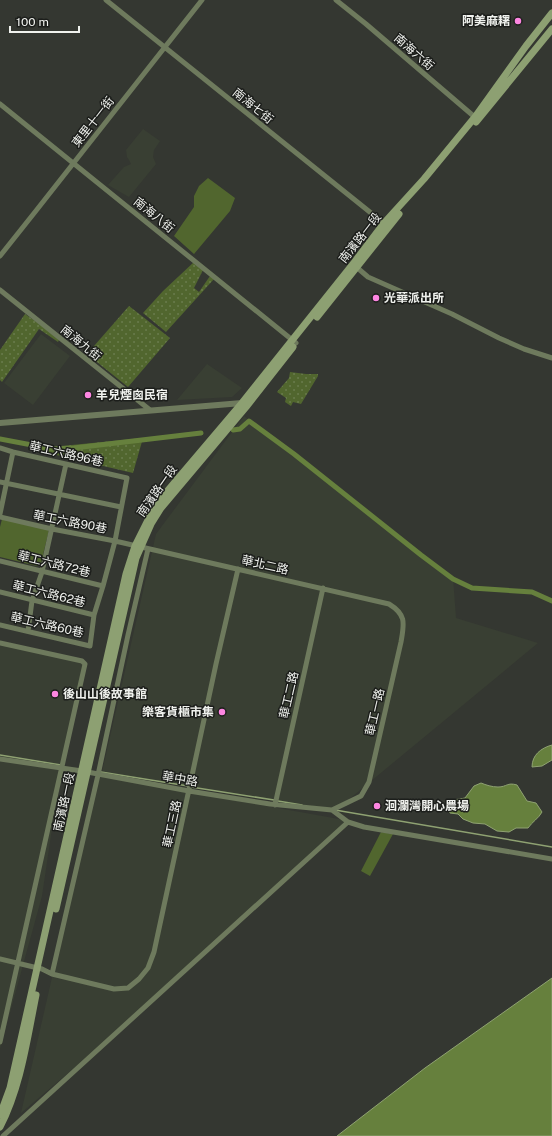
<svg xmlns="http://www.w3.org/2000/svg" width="552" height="1136" font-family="'Public Sans','Noto Sans TC',sans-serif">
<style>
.built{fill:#393f33}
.grass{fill:url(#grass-dots)}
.park{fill:#51662e}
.water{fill:#66803d;stroke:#8fa272}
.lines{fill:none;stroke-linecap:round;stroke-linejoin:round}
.stream{stroke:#8fa272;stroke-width:1.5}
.canal{stroke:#66803d;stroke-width:5}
.minor{stroke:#6e7a5d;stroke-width:5}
.tertiary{stroke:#6e7a5d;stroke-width:6}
.secondary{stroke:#8da072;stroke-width:7}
.poi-dot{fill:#fd86e1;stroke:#1c1e1b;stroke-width:1.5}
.labels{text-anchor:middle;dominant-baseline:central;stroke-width:3;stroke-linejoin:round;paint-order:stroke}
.poi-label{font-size:12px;font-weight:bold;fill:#f0f2ee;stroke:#1c1e1b;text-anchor:start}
.street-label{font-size:12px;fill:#f0f2ee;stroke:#1c1e1b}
</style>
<defs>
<pattern id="grass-dots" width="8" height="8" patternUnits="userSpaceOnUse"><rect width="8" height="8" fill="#51662e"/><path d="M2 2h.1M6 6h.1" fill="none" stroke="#6a7c4d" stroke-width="1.8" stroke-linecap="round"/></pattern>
</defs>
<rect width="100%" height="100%" fill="#343731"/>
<!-- built -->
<path class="built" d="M143 129 160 141 154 150 153 157 156 164 129 197 108 185 124 167 131 164 129 160 127 157 126 150Z
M41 334 70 356 33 405 4 383Z
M207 364 242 388 232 397 177 400Z
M244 416 453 577 456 618 538 643 336 810 102 772 156 534Z
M0 643 85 664 61 768 42 896 0 1049Z
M98 776 339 819 344 821V824L80 1063 21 1113Z"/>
<!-- grass -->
<path class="grass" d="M194 262 203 270 194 288 199 292 210 276 214 279 166 332 143 313 163 291Z
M129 306 170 338 128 387 87 354Z
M25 314 60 338 58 342 39 329 2 382 0 380V350Z
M290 372 306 374H318V376L301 404 293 402 291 406 285 402 286 398 277 392 289 378Z
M143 438 133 473 31 449Z"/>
<!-- park -->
<path class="park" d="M208 178 235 198 230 211 194 254 174 236 194 207V196L199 186Z
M2 519 49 530 41 563 37 566 0 557V527Z
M381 832 393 834 370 876 361 871Z"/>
<!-- water -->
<path class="water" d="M552 745V760L542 766 532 767C532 755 541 748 552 745Z
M481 783C486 785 492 787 498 787 507 787 507 782 517 785L527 801 536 803 542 812C539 818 532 822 528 828H516L509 832 497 831 485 824 473 823 463 819 458 814 450 813 447 808 454 800 465 798 474 786Z
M552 978V1136H337L425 1068Z"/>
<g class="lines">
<!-- stream -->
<path class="stream" d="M0 755 61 765
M101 772 188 786
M191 787 274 800
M278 801 302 805
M335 810 552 847"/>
<!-- canal -->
<path class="canal" d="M233 430 240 429 249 421 294 454 421 555 453 579 472 588 532 592 552 601
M0 439 53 449 74 448 201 433"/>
<!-- minor -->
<path class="minor" d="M106 0 386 225
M336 0 366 24 477 119
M0 104 296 343
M0 256C68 171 135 85 202 0
M354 265 368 277 452 314 499 338 524 349 552 358
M0 290 150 410
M0 448 13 452 127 478 115 541 103 586 94 615 90 646 0 625
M0 482 121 507
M0 514 13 452
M0 517 52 529 115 541 389 604C407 615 404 624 401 642L369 782 361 796 332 810
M0 561 103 586
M0 592 94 615
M28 631 32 601 42 572 66 464
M0 643 82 661 85 664 0 1042
M0 759 82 771 189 791 270 804 332 810 348 822 364 827 552 859
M275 805 323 588
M0 959 42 969 52 974 114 989 128 988 139 979 148 968 154 952 216 664 238 569
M52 974 98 775 128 635 148 549
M3 1136 348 822"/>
<!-- tertiary -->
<path class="tertiary" d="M0 423 218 405 242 403 243 405"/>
<!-- secondary -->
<path class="secondary" d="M476 122 552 29
M317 317 399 214
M56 909 136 558 151 524 161 508 246 407 293 347
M0 1115 10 1088 126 574 135 546 149 518 159 501 175 482 242 403 353 264 384 223 424 179 475 117 526 46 552 13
M0 1127C21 1086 27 1039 36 995"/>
</g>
<!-- markers -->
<g class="poi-dot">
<circle cx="518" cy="21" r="4"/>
<circle cx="376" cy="298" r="4"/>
<circle cx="88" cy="395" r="4"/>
<circle cx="55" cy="694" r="4"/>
<circle cx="222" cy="712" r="4"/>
<circle cx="377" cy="806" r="4"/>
</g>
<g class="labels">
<!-- poi labels -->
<g class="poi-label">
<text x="510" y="21" text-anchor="end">阿美麻糬</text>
<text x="384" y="298">光華派出所</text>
<text x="96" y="395">羊兒煙囪民宿</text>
<text x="63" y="694">後山山後故事館</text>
<text x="214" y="712" text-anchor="end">樂客貨櫃市集</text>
<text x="385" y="806">洄瀾灣開心農場</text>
</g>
<!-- street labels -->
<g class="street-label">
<text transform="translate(414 52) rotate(41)">南海六街</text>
<text transform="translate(253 106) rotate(39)">南海七街</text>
<text transform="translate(93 122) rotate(-52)">東里十一街</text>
<text transform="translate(154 215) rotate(39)">南海八街</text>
<text transform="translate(360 238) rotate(-52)">南濱路一段</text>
<text transform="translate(81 343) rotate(39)">南海九街</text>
<text transform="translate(66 454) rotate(13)">華工六路96巷</text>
<text transform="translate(157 491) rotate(-55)">南濱路一段</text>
<text transform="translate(70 522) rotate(11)">華工六路90巷</text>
<text transform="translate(54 564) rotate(14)">華工六路72巷</text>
<text transform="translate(265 565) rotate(13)">華北二路</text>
<text transform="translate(49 594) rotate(14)">華工六路62巷</text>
<text transform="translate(47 625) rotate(13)">華工六路60巷</text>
<text transform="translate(289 695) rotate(-77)">華工二路</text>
<text transform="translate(375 712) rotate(-77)">華工一路</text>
<text transform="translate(180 779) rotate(10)">華中路</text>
<text transform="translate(64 802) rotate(-78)">南濱路一段</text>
<text transform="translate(172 824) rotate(-78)">華工三路</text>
</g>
</g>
<!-- scale -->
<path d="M10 26v6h69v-6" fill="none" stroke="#f0f2ee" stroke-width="2"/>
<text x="16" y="26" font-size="12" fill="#f0f2ee" stroke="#1c1e1b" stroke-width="3" paint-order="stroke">100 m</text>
</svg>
